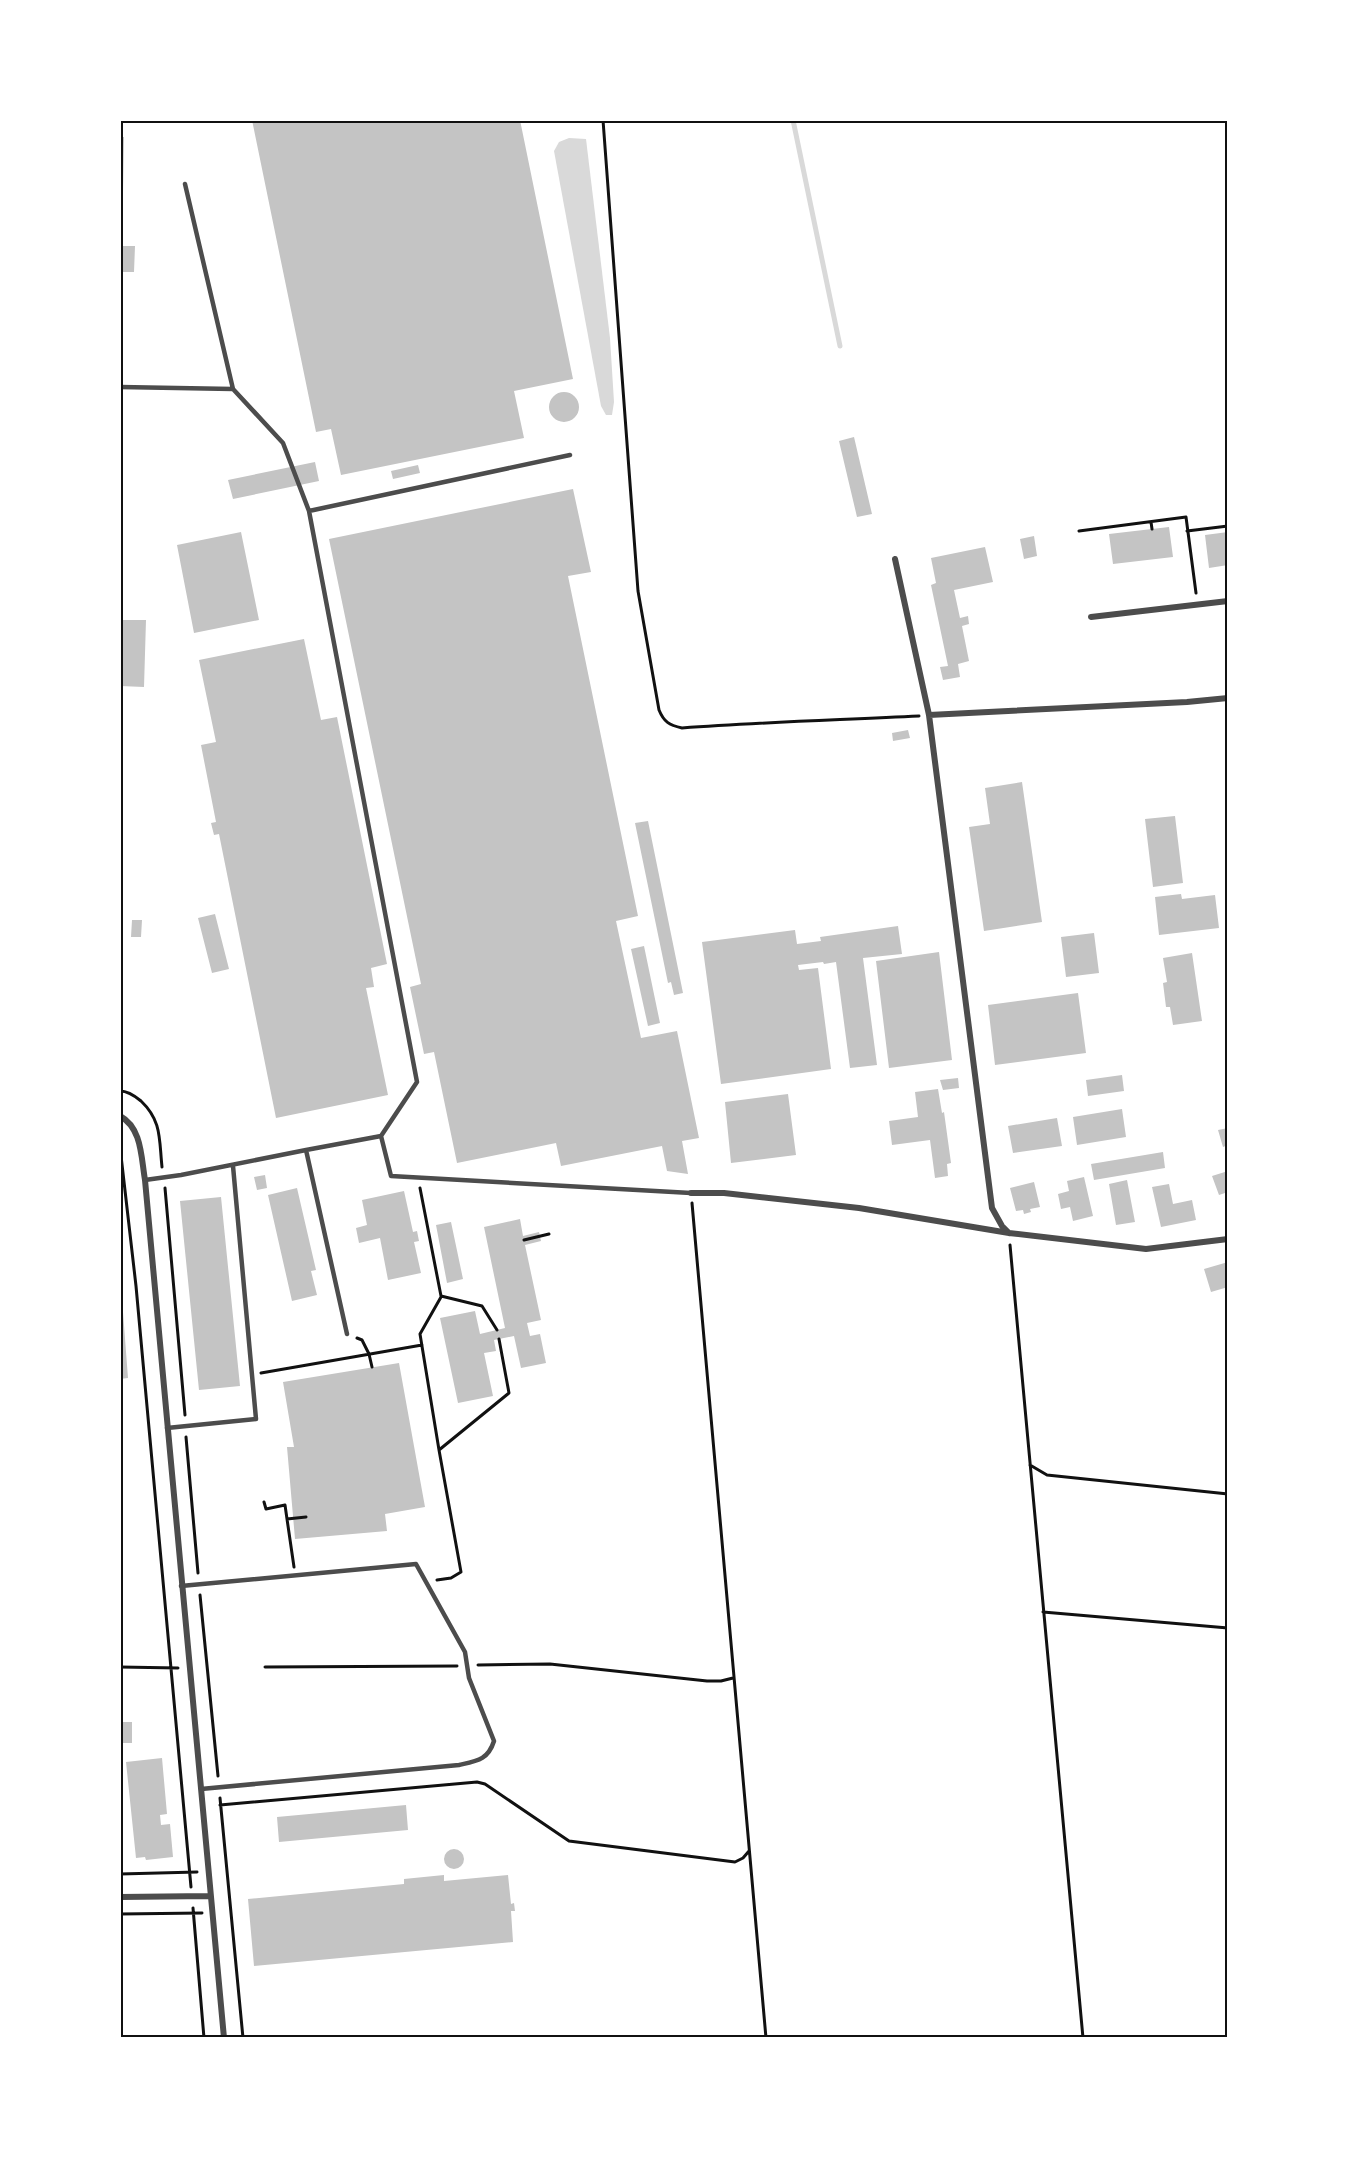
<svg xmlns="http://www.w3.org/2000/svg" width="1348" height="2158" font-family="Signika,sans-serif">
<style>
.water{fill:#d9d9d9}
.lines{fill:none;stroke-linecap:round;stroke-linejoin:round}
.stream{stroke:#d9d9d9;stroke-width:5}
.building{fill:#c4c4c4}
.path{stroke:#111;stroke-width:3}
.service{stroke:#4c4c4c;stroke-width:4.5}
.minor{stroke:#4c4c4c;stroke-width:6}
.neatline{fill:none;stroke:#111;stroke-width:2}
</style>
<rect width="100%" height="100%" fill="#fff"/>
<!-- water -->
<path class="water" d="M569 138 586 139 610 338 614 402 612 415H606L601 406 554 151 559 142Z"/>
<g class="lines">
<!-- stream -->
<path class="stream" d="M793 120 840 346"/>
</g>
<!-- building -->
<path class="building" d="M252 120H520L573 379 514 391 524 438 341 475 331 429 316 432Z
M120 137H124L122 246H135L134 272H120Z
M549 407a15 15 0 1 1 30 0a15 15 0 1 1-30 0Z
M854 437 872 514 857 517 839 441Z
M315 462 319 481 233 499 228 480Z
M418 465 420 473 393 479 391 471Z
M573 489 591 572 568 576 638 916 616 921 641 1038 677 1031 699 1138 682 1141 688 1174 667 1171 662 1146 561 1166 556 1143 457 1163 434 1052 424 1054 410 987 421 984 329 539Z
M1169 527 1173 557 1113 564 1109 534Z
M241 532 259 620 194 633 177 545Z
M1228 532V565L1209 568 1205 535Z
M1034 536 1037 556 1024 559 1020 539Z
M985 547 993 582 954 590 960 618 968 616 969 624 962 626 969 661 958 664 960 677 943 680 940 667 948 666 931 585 936 583 931 558Z
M120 620H146L144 687 120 686Z
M304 639 321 720 337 717 387 964 371 968 374 987 366 988 388 1095 276 1118 219 834 214 835 211 823 216 822 201 745 216 742 199 660Z
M908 730 910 738 893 741 892 733Z
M1022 782 1042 922 984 931 969 827 990 824 985 788Z
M1175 816 1183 883 1153 887 1145 819Z
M648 821 683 993 674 995 671 982 668 983 635 823Z
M1181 894 1182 899 1215 895 1219 928 1159 935 1155 897Z
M215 914 229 969 212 973 198 918Z
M132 920H142L141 937H131Z
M898 926 902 954 863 958 877 1065 850 1068 836 962 824 964 823 962 798 965 799 970 818 968 831 1069 721 1084 702 942 795 930 797 944 821 941 820 937Z
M1094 933 1099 973 1066 977 1061 937Z
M644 946 660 1023 648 1026 631 949Z
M939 952 952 1060 889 1068 876 961Z
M1192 953 1202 1021 1173 1025 1170 1007H1166L1163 983 1167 982 1163 958Z
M1078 993 1086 1053 995 1065 988 1005Z
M1122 1075 1124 1091 1088 1096 1086 1080Z
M958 1078 959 1088 943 1090 940 1080Z
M938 1089 942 1113 944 1112 951 1163 947 1164 948 1176 935 1178 930 1140 892 1145 889 1121 918 1117 915 1092Z
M788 1094 796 1155 731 1163 725 1102Z
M1122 1109 1126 1137 1077 1145 1073 1117Z
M1057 1118 1062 1146 1013 1153 1008 1126Z
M1228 1128V1145L1223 1147 1218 1130Z
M1163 1152 1165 1168 1094 1180 1091 1164Z
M1228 1171V1200L1225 1193 1219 1195 1212 1176Z
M265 1175 267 1188 257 1190 254 1177Z
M1084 1177 1093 1216 1073 1221 1070 1207 1061 1209 1058 1194 1069 1191 1067 1181Z
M1127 1180 1135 1222 1116 1225 1109 1184Z
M1034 1182 1040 1207 1030 1209 1031 1212 1024 1214 1023 1210 1016 1211 1010 1188Z
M1169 1184 1173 1204 1192 1200 1196 1220 1161 1227 1152 1187Z
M297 1188 316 1270 311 1271 317 1295 292 1301 268 1195Z
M404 1191 413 1232 417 1231 419 1241 414 1242 421 1273 388 1280 380 1238 359 1243 356 1228 367 1225 362 1200Z
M221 1197 240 1386 199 1390 180 1201Z
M520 1219 523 1236 539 1232 541 1241 525 1245 541 1320 527 1323 530 1336 540 1334 546 1363 521 1368 514 1336 494 1340 496 1351 484 1353 493 1396 458 1403 440 1318 475 1311 480 1334 505 1328 484 1227Z
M451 1222 463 1279 447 1283 436 1225Z
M1228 1262V1287L1211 1292 1204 1269Z
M120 1299H122L128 1378 120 1379Z
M399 1363 425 1507 385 1514 387 1531 295 1539 287 1447H294L283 1382Z
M120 1687H123V1722H132V1743H120Z
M162 1758 167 1814 160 1815 161 1825 170 1824 173 1857 146 1860 145 1857 136 1858 126 1762Z
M406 1805 408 1830 279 1842 277 1817Z
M444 1859a10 10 0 1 1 20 0a10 10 0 1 1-20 0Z
M444 1875V1881L508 1875 511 1904 514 1903 515 1911H511L513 1942 254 1966 248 1899 404 1884V1879Z"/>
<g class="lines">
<!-- path -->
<path class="path" d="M603 120 638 591 659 710C664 722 669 725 682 728 761 722 840 720 919 716
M1151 522 1152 529
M1079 531 1186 517 1196 593
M1187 531 1228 526
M120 1091C128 1091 135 1096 141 1101 162 1121 159 1139 162 1167
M120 1147 136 1286 191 1887
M165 1188 185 1415
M420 1188 441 1296 482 1306 497 1330
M692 1203 766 2038
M524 1240 549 1234
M1010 1245 1083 2038
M357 1338 362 1340 369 1354 372 1367
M261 1373 422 1345
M186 1437 198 1573
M439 1450 420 1334 441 1297
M1030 1465 1047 1475 1228 1494
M264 1502 266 1509 285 1505 287 1519
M294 1567 287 1519 306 1517
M437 1580 451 1578 461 1572 439 1450 509 1393 499 1339
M200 1595 218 1776
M1043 1612 1228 1628
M478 1665 550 1664 707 1681H721L733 1678
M120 1667 178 1668
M265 1667 457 1666
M220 1798 243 2038
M220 1805 477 1782 485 1784 569 1841 735 1862 743 1858 749 1851
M120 1874 197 1872
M193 1908 204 2038
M120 1914 202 1913"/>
<!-- service -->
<path class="service" d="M120 387 233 389 185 184
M233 389 283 443 309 511 417 1082 381 1136 306 1150
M309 511 570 455
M381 1136 391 1176 691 1193
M145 1180 181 1175 306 1150 347 1334
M167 1428 256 1419 233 1166
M181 1586 416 1564 465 1652 469 1678 494 1741C488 1760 477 1761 459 1765L201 1789"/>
<!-- minor -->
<path class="minor" d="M895 559 929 715 992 1208 1002 1226 1009 1233
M1091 617 1228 601
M929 715 1187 702 1228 698
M120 1116C142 1128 141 1157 145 1180L224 2038
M691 1193H724L859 1208 1009 1233 1146 1249 1228 1239
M120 1897 210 1896"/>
</g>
<!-- border -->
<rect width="1348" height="2158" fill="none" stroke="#ffffff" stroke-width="243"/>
<rect x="122" y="122" width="1104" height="1914" class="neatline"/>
</svg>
